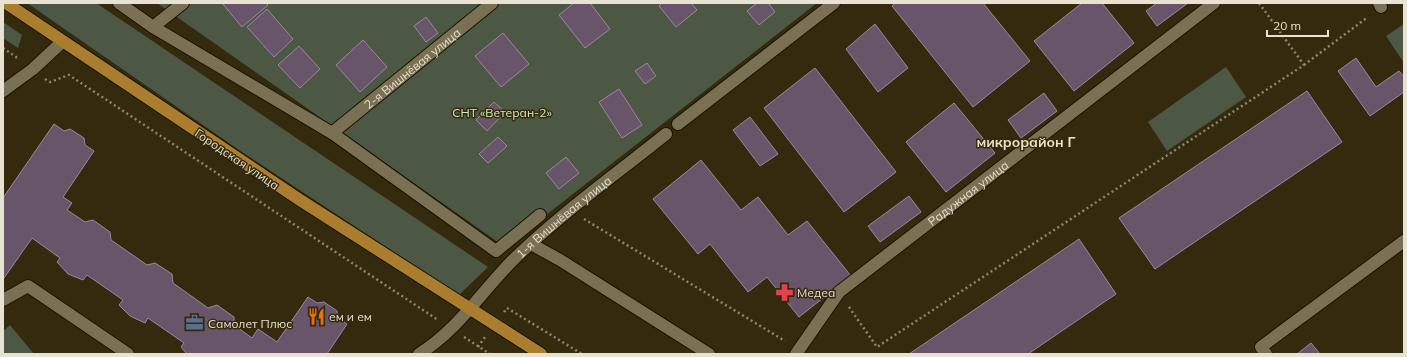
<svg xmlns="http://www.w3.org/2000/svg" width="1407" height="357" font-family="Mulish,sans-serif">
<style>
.green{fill:#4c5843}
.building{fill:#68556a;stroke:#9d879f}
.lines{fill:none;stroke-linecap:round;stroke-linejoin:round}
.minor-casing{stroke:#1b1300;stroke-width:14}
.major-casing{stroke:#1b1300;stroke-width:14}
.path{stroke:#8d8670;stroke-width:2.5;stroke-dasharray:2 3;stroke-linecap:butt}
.minor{stroke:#7a7053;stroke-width:12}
.major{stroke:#aa7e2e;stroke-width:12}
.labels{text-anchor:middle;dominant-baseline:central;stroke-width:3;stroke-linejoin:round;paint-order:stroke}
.street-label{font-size:12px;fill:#e7e2d2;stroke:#342b0f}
.park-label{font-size:12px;fill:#d0eebd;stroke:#342b0f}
.poi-label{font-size:12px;fill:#e7e2d2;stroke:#342b0f;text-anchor:start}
.quarter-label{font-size:14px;font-weight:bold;fill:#ede2c2;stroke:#342b0f}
</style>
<rect width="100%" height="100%" fill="#342b0f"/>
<!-- green -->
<path class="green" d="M27 3H96L488 267 459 295 239 150Z
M157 3H817L505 247Z
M3 22 22 35 18 48 3 38Z
M1404 24V63L1386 36Z
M1226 67 1246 97 1167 151 1148 122Z
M10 325 34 354H3V331Z"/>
<!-- building -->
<path class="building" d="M222 3H266L268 5 242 27Z
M574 3H590L610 29 585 48 559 15Z
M662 3H691L697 10 676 27 659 6Z
M757 3H768L775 12 759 25 747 11Z
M895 3H983L1030 61 973 107 892 6Z
M1082 3H1102L1134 43 1074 91 1034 41Z
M1157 3H1188L1157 26 1146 11Z
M267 9 293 39 274 57 247 27Z
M426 17 438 33 426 42 414 26Z
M875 24 908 68 878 92 846 49Z
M503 33 529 64 501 87 475 56Z
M363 40 387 67 360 92 336 65Z
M299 46 320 69 300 88 278 65Z
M1356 58 1376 87 1399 71 1404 77V92L1370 116 1338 71Z
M647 63 656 76 645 84 635 71Z
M815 68 896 172 844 212 764 108Z
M619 89 642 125 622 138 599 102Z
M1307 91 1342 142 1155 269 1119 218Z
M1044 93 1057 111 1021 138 1008 120Z
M494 102 505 112 487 131 476 120Z
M954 103 995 153 946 192 906 142Z
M750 117 778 154 760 166 733 130Z
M54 124 64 131 70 129 84 138 85 145 94 151 63 197 72 203 67 210 85 222 93 220 110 232 111 240 147 265 155 263 172 274 173 283 208 308 217 305 234 317V325L252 338 258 329 277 342 308 297 317 303 324 302 337 311 338 318 347 324 327 354H187L181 347 184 343 148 318 145 323 130 316 119 305 123 300 87 275 83 280 68 274 57 262 60 258 32 238 4 278 3 277V198Z
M498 137 507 146 488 163 479 154Z
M566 157 579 173 559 189 546 173Z
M701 160 741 210 758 197 788 235 807 221 851 276 799 317 767 277 748 292 710 244 698 254 653 199Z
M909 196 921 212 880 242 868 226Z
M1079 239 1116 294 1028 354H909Z
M1311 343 1320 354H1297Z"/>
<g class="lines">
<defs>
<g id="minor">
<path d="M119 3 153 27 332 133 496 251 540 215"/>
<path d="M1379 3 1381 7"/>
<path d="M153 27 183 3"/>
<path d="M3 91 33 69 62 42"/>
<path d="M678 124 834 3"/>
<path id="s1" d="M332 133 492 3"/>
<path d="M531 244 560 260 709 354"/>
<path d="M3 300 28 286 128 354"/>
<path id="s2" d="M419 354C458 330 482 291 513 260 560 214 615 175 666 134"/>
<path id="s3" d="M796 354 839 292 1214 3"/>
<path d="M1266 354 1261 347 1404 241"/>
</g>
<path id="major" d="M6 3 300 200 541 354"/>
</defs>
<!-- minor casing -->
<use href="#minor" class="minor-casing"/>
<!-- major casing -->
<use href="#major" class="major-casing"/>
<!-- path -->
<path class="path" d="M3 48 19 59
M1304 65 1368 17
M45 79 50 82 69 75 438 320
M584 219 785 341
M849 307 877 347 1304 65 1259 3
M504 312 507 308 582 354
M464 337 490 354
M478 347 485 337"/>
<!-- minor -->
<use href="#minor" class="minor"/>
<!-- major -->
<use href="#major" class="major"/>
</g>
<!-- icons -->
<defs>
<symbol id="pharmacy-bare" viewBox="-9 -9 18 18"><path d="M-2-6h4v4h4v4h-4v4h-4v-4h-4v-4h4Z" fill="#e0444e" stroke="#342b0f" stroke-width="2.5" paint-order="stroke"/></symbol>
<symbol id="restaurant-bare" viewBox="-9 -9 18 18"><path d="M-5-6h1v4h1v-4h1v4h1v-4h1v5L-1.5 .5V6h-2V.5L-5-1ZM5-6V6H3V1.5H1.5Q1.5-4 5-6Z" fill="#e8710a" stroke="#342b0f" stroke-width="2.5" paint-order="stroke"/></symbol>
<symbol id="office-bare" viewBox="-9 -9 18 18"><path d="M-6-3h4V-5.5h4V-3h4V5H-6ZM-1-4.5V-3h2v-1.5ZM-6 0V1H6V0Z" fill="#5c6f8a" stroke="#342b0f" stroke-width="2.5" paint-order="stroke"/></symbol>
</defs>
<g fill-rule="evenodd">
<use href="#pharmacy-bare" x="772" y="280" width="25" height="25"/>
<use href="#restaurant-bare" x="304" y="304" width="25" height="25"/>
<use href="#office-bare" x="182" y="310" width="25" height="25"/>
</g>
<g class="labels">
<!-- street labels -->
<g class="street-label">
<text stroke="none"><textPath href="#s1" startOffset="103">2-я Вишнёвая улица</textPath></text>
<text transform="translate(237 159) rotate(34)">Городская улица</text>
<text stroke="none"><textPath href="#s3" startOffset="238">Радужная улица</textPath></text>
<text stroke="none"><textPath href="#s2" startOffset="200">1-я Вишнёвая улица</textPath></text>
</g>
<!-- park labels -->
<g class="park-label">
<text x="502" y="112">СНТ «Ветеран-2»</text>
</g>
<!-- poi labels -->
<g class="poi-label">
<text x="797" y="292">Медеа</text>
<text x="329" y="316">ем и ем</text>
<text x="208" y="323">Самолет Плюс</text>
</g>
<!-- quarter labels -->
<g class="quarter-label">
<text x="1026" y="142">микрорайон Г</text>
</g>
</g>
<!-- border -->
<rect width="1407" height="357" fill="none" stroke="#e7e2d2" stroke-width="8"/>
<!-- scale -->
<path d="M1267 30v6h61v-6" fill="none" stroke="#e7e2d2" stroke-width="2"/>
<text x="1273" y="30" font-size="12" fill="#e7e2d2" stroke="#342b0f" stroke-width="3" paint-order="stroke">20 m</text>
</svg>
